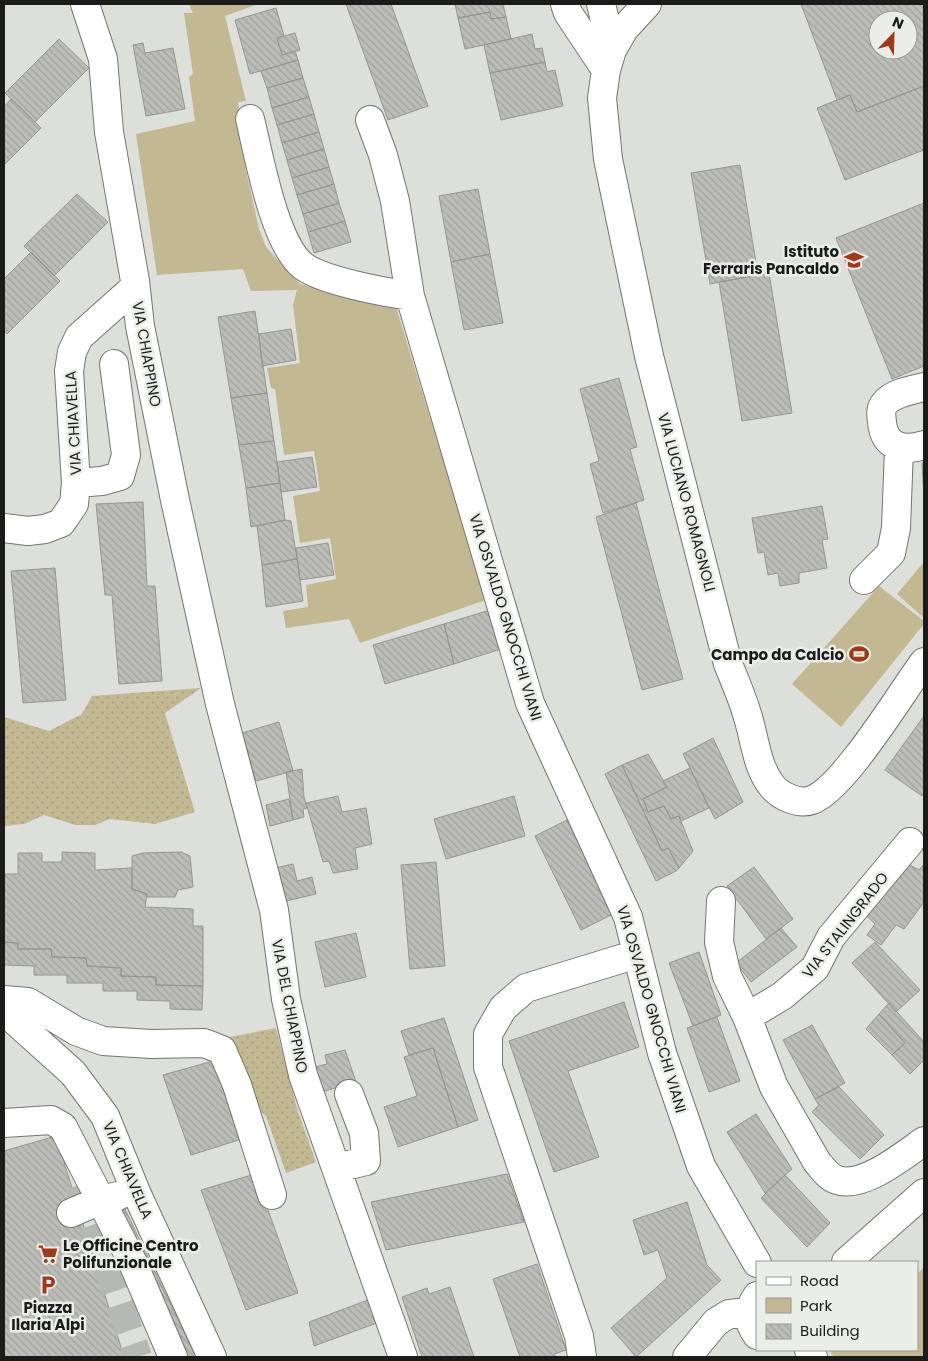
<svg xmlns="http://www.w3.org/2000/svg" width="928" height="1361" font-family="Poppins,sans-serif">
<style>
.green{fill:#c2b891}
.garden{fill:url(#garden-dots)}
.building{fill:url(#building-back-hatch);stroke:#959691;fill-rule:evenodd}
.lines{fill:none;stroke-linecap:round;stroke-linejoin:round}
.minor-tunnel{stroke:#b6b8b4;stroke-width:28;stroke-dasharray:28 14;stroke-linecap:butt}
.minor-casing{stroke:#737571;stroke-width:30}
.minor{stroke:#fff;stroke-width:28}
.labels{text-anchor:middle;dominant-baseline:central;stroke-width:5;stroke-linejoin:round;paint-order:stroke}
.poi-label{font-size:15px;font-weight:bold;fill:#1b1c1a;stroke:#eaede8;text-anchor:end}
.street-label{font-size:15px;fill:#1b1c1a;stroke:#eaede8}
</style>
<defs>
<pattern id="garden-dots" width="8" height="8" patternUnits="userSpaceOnUse" patternTransform="scale(1.25)"><rect width="8" height="8" fill="#c2b891"/><path d="M2 2h.1M6 6h.1" fill="none" stroke="#a69e7c" stroke-width="1.8" stroke-linecap="round"/></pattern>
<pattern id="building-back-hatch" width="6" height="6" patternUnits="userSpaceOnUse" patternTransform="scale(1.25)"><rect width="6" height="6" fill="#bdbdb8"/><path d="M-1 5l2 2M0 0l6 6M5-1l2 2" fill="none" stroke="#a2a29e"/></pattern>
</defs>
<rect width="100%" height="100%" fill="#dddfdb"/>
<!-- green -->
<path class="green" d="M189 4H258L225 16 246 101 238 102 246 170 259 229 266 247 300 284 395 304 486 600 360 643 349 619 286 628 283 611 308 607 306 585 336 579 330 538 300 543 293 496 320 491 314 451 284 455 275 389 271 388 267 368 300 363 293 305 297 290 251 291 243 269 157 275 136 134 195 121 189 77 193 74 184 13H193Z
M924 562V618L897 594Z
M879 586 924 621V624L841 727 792 684Z
M924 1267V1357H834L830 1352 833 1350H917V1274Z"/>
<!-- garden -->
<path class="garden" d="M201 688 165 713 195 812 155 824 110 819 95 825H75L44 815 24 824 4 826V717L49 731 82 714 92 696Z
M276 1028 298 1112 316 1162 286 1173 266 1116 258 1109 230 1037Z"/>
<!-- building -->
<path class="building" d="M346 4H391L428 106 388 120Z
M455 4H503L506 17 491 19 490 12 458 18Z
M801 4H924V86L857 112 850 95 837 100ZM878 20H908V50H878Z
M276 8 284 36 277 38 282 55 295 51 298 60 250 74 235 20Z
M490 12 491 19 506 17 511 39 465 49 458 18Z
M295 33 300 50 282 55 277 38Z
M532 34 535 49 542 48 545 62 490 73 484 45Z
M59 39 89 68 35 122 5 93Z
M143 43 145 53 173 48 185 109 146 116 133 45Z
M298 60 303 78 267 88 261 71Z
M545 62 547 72 555 70 563 106 501 120 490 73Z
M303 78 309 97 272 108 267 88Z
M924 86V150L845 180 817 108 850 95 857 112Z
M309 97 314 114 277 125 272 108Z
M11 99 41 128 4 165V107Z
M314 114 319 132 282 143 277 125Z
M319 132 324 149 287 160 282 143Z
M324 149 329 167 292 178 287 160Z
M740 165 758 275 710 284 691 173Z
M329 167 334 184 297 195 292 178Z
M334 184 339 203 303 214 297 195Z
M478 189 490 254 451 262 439 196Z
M77 194 108 222 54 276 24 246Z
M339 203 345 221 308 232 303 214Z
M924 203V366L892 379 836 238Z
M345 221 351 242 314 253 308 232Z
M31 252 60 281 7 334 4 331V279Z
M490 254 503 323 464 330 451 262Z
M769 273 792 413 742 421 719 282Z
M255 311 267 393 231 398 218 317Z
M291 329 296 360 262 366 259 334Z
M619 378 637 447 630 449 644 500 603 513 590 464 599 461 580 389Z
M267 393 274 441 239 445 231 398Z
M274 441 280 483 246 488 239 445Z
M312 457 317 487 281 492 277 462Z
M922 463H924V497Z
M280 483 285 520 251 527 246 488Z
M143 502 147 586H155L162 681 119 684 112 595H105L96 504Z
M636 503 683 679 642 690 596 517Z
M822 506 828 539 822 540 827 568 799 573V583L780 586 778 573 768 575 764 552 758 553 752 518Z
M285 520 291 521 297 559 262 565 257 526Z
M328 543 334 575 300 580 296 548Z
M297 559 303 601 266 607 262 565Z
M55 568 66 700 23 703 11 571Z
M490 610 501 649 454 664 444 624Z
M444 624 454 664 385 684 373 645Z
M924 716V793L922 796 885 770Z
M279 722 293 771 256 781 242 733Z
M713 738 743 802 715 819 683 754Z
M648 754 667 787 643 799 648 812 664 806 671 819 679 816 693 851 679 868 668 848 662 851 622 765Z
M622 765 662 851 668 848 679 868 676 871 656 881 605 774Z
M690 768 709 808 681 821 679 816 671 819 664 806 648 812 643 799 667 787 663 781Z
M302 769 304 797 307 808 303 809 304 817 293 820 286 772Z
M338 796 342 812 366 808 372 844 355 848 358 869 333 873 329 861 323 862 306 803Z
M514 796 525 836 446 859 434 819Z
M289 799 293 820 270 826 266 805Z
M567 820 613 914 581 930 535 836Z
M62 852 95 853V870L132 868V889L147 894 145 907 193 909V926H203V986L156 985V977L121 976V968L87 966 86 958 52 957 51 949H18V943L4 942V874H18V853H42V862H62Z
M181 852 190 856 193 887 178 890 175 897H146L147 894 132 889V856L143 853Z
M436 862 445 966 410 969 401 865Z
M293 864 297 881 312 877 316 894 282 902 275 868Z
M908 864 919 870 924 864V902L904 929 896 925 881 945 867 935 875 924 867 916Z
M754 867 793 919 766 939 727 886Z
M781 928 797 947 751 982 736 963Z
M356 933 366 977 325 987 315 942Z
M4 942 18 943V949H51L52 957 86 958 87 966 121 968V976L156 977V985L203 986 202 1010 170 1009V1001L137 1000V991H103V983H67V975H34V966L4 965Z
M875 942 920 990 896 1012 852 963Z
M699 952 721 1015 693 1026 669 963Z
M624 1002 639 1047 568 1071 599 1157 554 1172 509 1041Z
M889 1003 924 1042V1060L910 1074 892 1055 905 1043 879 1014Z
M879 1014 905 1043 892 1055 866 1029Z
M717 1017 740 1081 709 1092 687 1028Z
M444 1018 478 1120 458 1127 433 1048 409 1055 401 1031Z
M812 1025 845 1083 815 1099 783 1040Z
M433 1048 458 1127 398 1147 384 1107 417 1096 404 1057Z
M345 1050 356 1082 318 1093 311 1068 327 1064 325 1055Z
M220 1059 245 1138 191 1155 163 1075Z
M839 1087 884 1135 860 1159 812 1112 819 1105 815 1099Z
M756 1114 792 1169 765 1193 727 1132Z
M56 1136 124 1357H4V1151Z
M255 1174 298 1293 246 1310 201 1190Z
M507 1174 524 1222 386 1250 371 1202Z
M785 1175 830 1223 807 1247 761 1198Z
M687 1202 707 1265 721 1280 636 1357 611 1328 667 1278 658 1250 644 1255 633 1220Z
M122 1203 196 1357H157L114 1204Z
M537 1264 566 1350 554 1354 556 1357H520L493 1279Z
M450 1287 474 1357H422L402 1297 427 1288 429 1294Z
M376 1297 385 1320 314 1346 309 1322Z"/>
<g class="lines">
<!-- minor-tunnel -->
<path class="minor-tunnel" d="M79 1185 138 1357"/>
<defs>
<path id="minor" d="M85 4 103 59 109 132 135 281 140 326 175 500 220 704 274 910 286 999 303 1075 403 1357
M565 4 568 13 606 70
M601 4 612 50
M647 4 624 29 612 50 606 70 602 98 608 159 649 356 728 664C735 681 742 697 747 714 755 738 756 766 772 786 780 796 799 805 812 800 844 788 901 693 924 662
M250 119C259 156 274 243 303 266 323 281 384 292 410 296
M370 120 383 155 395 201 410 296 530 703 628 917 662 1053 701 1166 757 1263
M924 387C912 390 893 393 885 403 880 409 881 414 882 422 884 446 902 452 924 445
M76 483 102 481 120 476 126 455 114 364
M4 528 28 531 45 529 61 523 74 504 76 483 69 371 72 352 79 337 135 287
M864 580 891 553 896 528 899 448
M721 901 719 942 727 976 747 1017 774 1087 817 1162C823 1169 828 1177 837 1180 863 1189 904 1155 924 1141
M4 1000 28 1002 76 1031 103 1041 151 1044 204 1043 222 1050 237 1085 272 1195
M4 1011 73 1073 105 1116 136 1192 212 1357
M747 1017 782 996 815 968 831 937 910 842
M4 1123 51 1120 63 1127 132 1261 173 1357
M336 1168 366 1161 364 1133 349 1094
M71 1213 101 1200 118 1196
M846 1262 924 1193
M757 1296C748 1309 747 1322 757 1335
M809 1350 813 1357
M582 1357 579 1336 488 1067V1034L503 1008 526 988 637 954
M687 1357 716 1322 729 1314 750 1312"/>
</defs>
<!-- minor casing -->
<use href="#minor" class="minor-casing"/>
<!-- minor -->
<use href="#minor" class="minor"/>
</g>
<!-- icons -->
<defs>
<symbol id="school-bare" viewBox="-9 -9 18 18"><path d="M0-5L7-2L0 1L-7-2ZM-4 1L0 2.5L4 1V4Q0 6-4 4Z" fill="#a0391a" stroke="#eaede8" stroke-width="2.5" paint-order="stroke"/></symbol>
<symbol id="stadium-bare" viewBox="-9 -9 18 18"><path d="M0-5a6.5 5 0 1 0 0 10a6.5 5 0 1 0 0-10ZM-3.5-1.8h7v3.6h-7Z" fill="#a0391a" stroke="#eaede8" stroke-width="2.5" paint-order="stroke"/></symbol>
<symbol id="supermarket-bare" viewBox="-9 -9 18 18"><path d="M-6-5.5h2.5l.6 2H6L4.5 2H-2.5L-4.4-4H-6ZM-1.5 3.2a1.3 1.3 0 1 0 .1 0ZM3 3.2a1.3 1.3 0 1 0 .1 0Z" fill="#a0391a" stroke="#eaede8" stroke-width="2.5" paint-order="stroke"/></symbol>
<symbol id="parking-bare" viewBox="-9 -9 18 18"><path d="M-3.5-5.5H1a3.5 3.5 0 0 1 0 7H-1V5.5H-3.5ZM-1-3.4V-.6H.8a1.4 1.4 0 0 0 0-2.8Z" fill="#a0391a" stroke="#eaede8" stroke-width="2.5" paint-order="stroke"/></symbol>
</defs>
<g fill-rule="evenodd">
<use href="#school-bare" x="840" y="246" width="28" height="28"/>
<use href="#stadium-bare" x="845" y="640" width="28" height="28"/>
<use href="#supermarket-bare" x="34" y="1240" width="28" height="28"/>
<use href="#parking-bare" x="34" y="1271" width="28" height="28"/>
</g>
<g class="labels">
<!-- poi labels -->
<g class="poi-label">
<text x="839" y="251">Istituto<tspan x="839" dy="17">Ferraris Pancaldo</tspan></text>
<text x="844" y="654">Campo da Calcio</text>
<text x="63" y="1245" text-anchor="start">Le Officine Centro<tspan x="63" dy="17">Polifunzionale</tspan></text>
<text x="48" y="1307" text-anchor="middle">Piazza<tspan x="48" dy="17">Ilaria Alpi</tspan></text>
</g>
<!-- street labels -->
<g class="street-label">
<text transform="translate(147 354) rotate(80)">VIA CHIAPPINO</text>
<text transform="translate(73 423) rotate(-93)">VIA CHIAVELLA</text>
<text transform="translate(687 502) rotate(75)">VIA LUCIANO ROMAGNOLI</text>
<text transform="translate(506 617) rotate(73)">VIA OSVALDO GNOCCHI VIANI</text>
<text transform="translate(845 925) rotate(-52)">VIA STALINGRADO</text>
<text transform="translate(290 1006) rotate(79)">VIA DEL CHIAPPINO</text>
<text transform="translate(652 1009) rotate(74)">VIA OSVALDO GNOCCHI VIANI</text>
<text transform="translate(128 1170) rotate(67)">VIA CHIAVELLA</text>
</g>
</g>
<!-- border -->
<rect width="928" height="1361" fill="none" stroke="#1b1c1a" stroke-width="10"/>
<!-- legend -->
<rect x="756" y="1261" width="162" height="90" fill="#eaede8" stroke="#979996"/>
<rect x="766" y="1277" width="25" height="8" fill="#ffffff" stroke="#979996"/>
<text x="800" y="1286" font-size="15" fill="#1b1c1a">Road</text>
<rect x="766" y="1298" width="25" height="15" fill="#c2b891" stroke="#979996"/>
<text x="800" y="1311" font-size="15" fill="#1b1c1a">Park</text>
<rect x="766" y="1324" width="25" height="15" fill="url(#building-back-hatch)" stroke="#979996"/>
<text x="800" y="1336" font-size="15" fill="#1b1c1a">Building</text>
<!-- north arrow -->
<g transform="translate(893 35) rotate(23)"><circle r="24" fill="#eaede8" stroke="#979996"/>
<path d="M0-4L9 19L0 12L-9 19Z" fill="#a0391a"/>
<text y="-8" font-size="14" font-weight="bold" text-anchor="middle" fill="#1b1c1a">N</text>
</g>
</svg>
